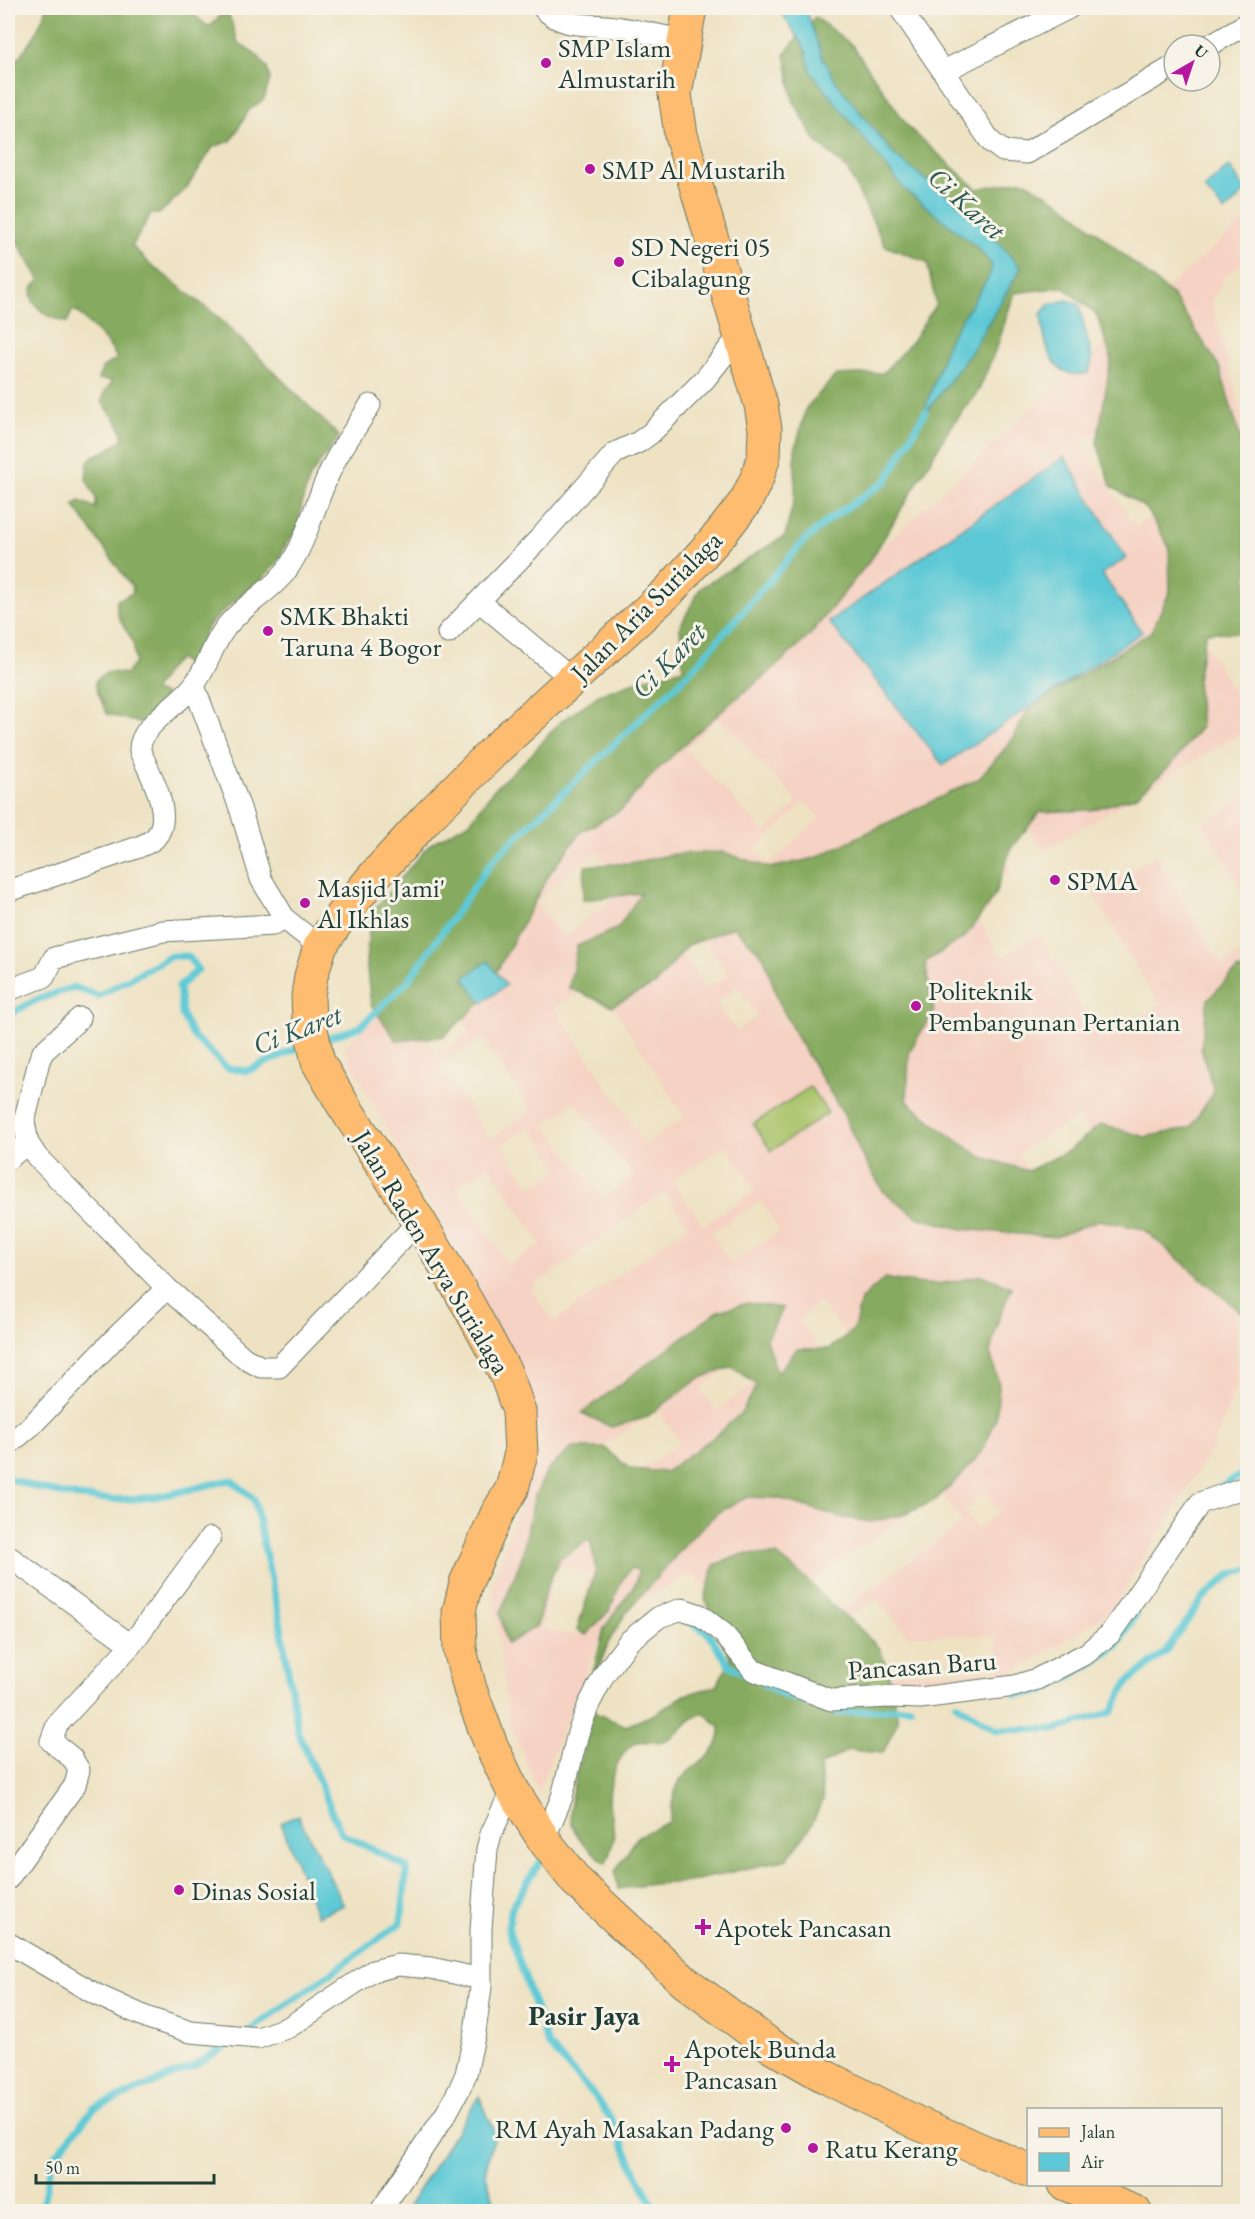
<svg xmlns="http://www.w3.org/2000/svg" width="1255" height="2219" font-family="'EB Garamond',serif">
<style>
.built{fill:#f5d2c3;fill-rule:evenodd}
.green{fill:#a9c46b;stroke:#648050;stroke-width:1.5}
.forest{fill:#86aa5f;stroke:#52744a;stroke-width:1.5}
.water{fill:#5dc9d6;stroke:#3e8385;stroke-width:1.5}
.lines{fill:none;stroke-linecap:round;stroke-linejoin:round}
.stream{stroke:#5dc9d6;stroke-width:7}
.street-casing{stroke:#677766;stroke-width:23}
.primary-casing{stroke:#677766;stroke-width:35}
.street{stroke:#fff;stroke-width:21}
.primary{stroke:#fdbc6f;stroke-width:33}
.poi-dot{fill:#b5179e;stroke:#f7f3e8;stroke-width:2}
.labels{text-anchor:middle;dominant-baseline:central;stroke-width:6;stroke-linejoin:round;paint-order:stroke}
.poi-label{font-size:27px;fill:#1f3d34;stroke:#f7f3e8;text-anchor:start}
.street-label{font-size:27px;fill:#1f3d34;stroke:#f7f3e8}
.water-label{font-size:28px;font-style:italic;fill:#2b5954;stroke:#f7f3e8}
.neighbourhood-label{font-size:28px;font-weight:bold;fill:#1f3d34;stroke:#f7f3e8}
</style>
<rect width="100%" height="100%" fill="#f7f3e8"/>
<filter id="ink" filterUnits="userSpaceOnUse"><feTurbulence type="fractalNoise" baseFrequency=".0167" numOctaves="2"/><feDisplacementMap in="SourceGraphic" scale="12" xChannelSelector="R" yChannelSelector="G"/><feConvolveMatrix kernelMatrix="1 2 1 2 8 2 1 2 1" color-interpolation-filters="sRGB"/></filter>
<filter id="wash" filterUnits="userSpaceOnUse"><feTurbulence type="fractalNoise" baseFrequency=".008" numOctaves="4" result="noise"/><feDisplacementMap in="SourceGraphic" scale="24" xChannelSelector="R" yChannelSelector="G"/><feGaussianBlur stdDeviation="1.35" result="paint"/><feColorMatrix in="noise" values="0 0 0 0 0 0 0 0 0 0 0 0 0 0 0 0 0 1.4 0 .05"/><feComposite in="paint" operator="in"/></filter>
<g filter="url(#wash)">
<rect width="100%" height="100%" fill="#eee2c3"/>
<!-- built -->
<path class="built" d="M1247 218V260L1225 276 1211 301 1247 435V613L1197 630 1247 714V730L1043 851 1026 824 995 842 1012 871 980 889 991 908 977 917 1001 957 1039 935 1101 1039 1159 1005 1092 893 1156 855 1221 965 1247 950 1248 1058 1235 1220 1237 1383 1213 1447 1110 1612 1010 1675 855 1692 766 1647 691 1573 607 1620 538 1792 509 1722 492 1586 541 1440 524 1379 343 1048 1032 408ZM1104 427 1130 467 1106 482 1080 444ZM1134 470 1161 510 1136 527 1109 487ZM1126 558 1102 574 1141 633 829 622ZM719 718 798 802 765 833 686 749ZM805 802 820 818 769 865 755 849ZM596 851 626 887 565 938 535 902ZM700 934 728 974 706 989 678 949ZM596 981 685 1117 645 1144 555 1008ZM738 987 758 1016 736 1031 716 1002ZM457 1012 470 1032 437 1054 424 1034ZM482 1038 531 1110 490 1139 441 1066ZM575 1102 633 1175 604 1199 545 1125ZM1079 1116 1106 1158 1044 1197 1018 1154ZM531 1127 559 1169 530 1187 502 1145ZM726 1145 755 1190 703 1225 673 1180ZM489 1166 541 1244 509 1265 457 1187ZM664 1192 688 1225 554 1322 530 1289ZM760 1201 780 1231 731 1263 711 1233ZM819 1302 856 1347 834 1365 798 1320ZM757 1345 774 1367 717 1411 700 1389ZM657 1409 680 1443 625 1481 601 1448ZM940 1492 962 1524 823 1622 800 1589ZM986 1494 999 1512 977 1528 964 1510ZM555 1565 591 1574 578 1636 541 1628ZM877 1599 907 1635 996 1636 999 1671 883 1674 844 1620Z
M1247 797V898L1203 823Z"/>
<!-- green -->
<path class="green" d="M810 1087 828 1113 771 1151 753 1124Z"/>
<!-- forest -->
<path class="forest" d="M45 8H187L207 26 212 25 224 11 229 15 238 42 259 57 267 68 270 79 264 99 249 110 231 141 213 147 186 189 159 214H151L132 246 149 263 216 315 339 436 310 477 302 502 298 529 287 542 276 564 255 586 236 599 208 626 190 667 179 659 172 664 153 691 165 694 164 703 139 723 107 714 97 690 95 682C105 670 112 671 126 674L135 663C134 656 135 645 132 640 124 625 115 618 117 600L133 593 132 587 73 505 80 501 96 508V498L86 479 88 461 93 456 106 451 122 440C124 425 109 413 102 401L105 391 113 381 98 379 103 367 117 359C109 340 91 328 78 312L73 310 67 322C54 321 24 305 33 287 35 284 38 282 40 280L8 227V73L35 35 46 11Z
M815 17 852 45 909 128 977 189 1023 180 1063 204 1173 296 1219 366 1247 460V633L1206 632 1197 679 1201 727 1172 764 1137 796 1091 810 1040 812 1011 848 994 897 965 937 925 962 934 1011 909 1052 907 1101 943 1131 982 1157 1028 1171 1068 1151 1101 1124 1145 1137 1190 1128 1214 1092 1201 1048 1208 999 1238 969 1247 973V1312L1242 1313 1143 1229 1099 1220 1056 1237 962 1229 919 1218 883 1191 861 1154 843 1113 797 1038 778 1000 764 957 734 927 688 945 656 984 612 1006 569 988 577 946 618 928 641 893 583 900 585 866 630 863 675 854 723 852 770 868 815 858 978 779 1009 744 1030 707 1151 632 1170 591 1169 547 1147 509 1111 486 1097 443 1111 358 1097 315 1063 287 1014 293 999 341 979 390 948 431 872 558 809 636 771 671 732 702 691 738 654 773 621 810 581 832 550 873 479 1004 444 1036 397 1041 371 1005 366 961 371 913 430 844 470 822 495 788 530 756 559 723 599 695 640 680 683 669 680 627 700 588 785 536 795 496V450L806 408 836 375 883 373 913 340 936 304 927 262 885 246 847 169 815 140 793 100 785 53Z
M981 1275 1012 1287 999 1318 990 1352 999 1385 996 1419 982 1452 960 1477 935 1500 906 1514 871 1522 840 1517 778 1498 747 1497 717 1513 692 1537 626 1613 608 1643 596 1676 595 1713 626 1726 657 1713 685 1695 716 1686 731 1659 705 1598 714 1565 743 1554 777 1555 804 1577 828 1602 856 1625 880 1649 891 1682 898 1720 883 1753 848 1750 820 1766 823 1800 808 1831 787 1859 689 1882 653 1884 618 1889 615 1872 638 1836 669 1822C672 1810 673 1790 680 1781 695 1760 721 1759 720 1727L704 1713C684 1719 684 1732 667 1740 656 1746 643 1737 632 1745 617 1756 609 1782 609 1800 609 1814 616 1827 613 1841 612 1849 609 1856 606 1863 593 1853 574 1838 571 1820 567 1801 581 1754 589 1734L584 1724 591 1682 604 1628 636 1583 638 1570 631 1568 622 1580 609 1611 586 1635 577 1630 596 1570 590 1539 560 1558 545 1592 537 1626 507 1644 500 1614 522 1557 534 1498 548 1469 572 1448H605L630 1469 665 1472 718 1434 742 1412 757 1385 732 1367 700 1378 645 1418 611 1427 582 1413 718 1311 748 1303 783 1308 766 1340 777 1373 797 1349H829L854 1329 861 1300 885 1278C926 1286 939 1287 981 1275Z"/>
<!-- water -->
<path class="water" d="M778 8H805L823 58 837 83 895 156 977 218 1021 268 971 352 922 418 949 339 989 277 992 265 978 248 904 189 811 72 805 48Z
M1229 166 1246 191 1225 212 1204 188Z
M1068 300 1079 305 1092 358 1089 373C1050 382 1044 343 1041 314L1049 304Z
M1064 457 1126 558 1102 574 1142 632 943 765 829 622Z
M488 961 506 985 482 1003 464 978Z
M298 1815 344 1905 317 1916 281 1823Z
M479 2096 495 2132 485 2172 497 2211H405Z"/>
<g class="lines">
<!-- stream -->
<path class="stream" d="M8 1015 36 1000 74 987 98 996 171 956H188L198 970 179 986 182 1015 193 1036 227 1068 247 1071 305 1045
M321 1040 360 1027 408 981 493 860 692 670 803 542 827 521 886 481 925 412
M8 1478C57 1496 101 1504 153 1497 179 1493 205 1485 231 1480L254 1499 281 1626 298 1732 341 1833 407 1867 401 1923 249 2031
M1217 1489 1248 1471
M686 1619 709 1634 729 1665 747 1675
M762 1683 783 1695 838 1713 910 1707
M1016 1695 1045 1691 1094 1662 1118 1645 1136 1614
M956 1704 997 1730 1057 1729 1112 1712 1127 1683 1166 1651 1203 1598 1230 1575 1248 1569
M545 1854 512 1907 508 1928 548 2045 592 2093 612 2120 639 2179 657 2212
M41 2212 52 2160 94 2108 194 2066 232 2042"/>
</g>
</g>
<g filter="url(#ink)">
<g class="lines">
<defs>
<path id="street" d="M543 8C563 29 588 23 614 27 637 30 660 36 683 40
M900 8 991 142 1003 151 1027 153 1174 66
M1210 45 1248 23
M944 71 1069 8
M448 633 479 601
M573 680 479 601 539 539 615 453 639 442 651 433 705 379 739 336
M194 686 240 808 261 879 285 919 320 947
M8 891 139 847C143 845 151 842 155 838 175 816 150 774 140 751 138 726 179 705 193 686 207 669 212 645 226 627 243 605 269 593 286 571 308 540 315 501 332 467 342 445 358 426 370 405
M8 990 44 977 54 958 163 931 273 925 285 919
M80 1018 43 1052 39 1061 24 1122 28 1143 37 1157 167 1288 244 1358 261 1367H279L419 1221
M8 1159 28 1143
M8 1445 32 1425 114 1339 167 1288
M8 1556 131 1645 57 1725 51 1741 72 1758 79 1770 75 1785 8 1879
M131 1645 210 1538
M544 1840 562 1797 578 1733 589 1704 604 1675 629 1641 659 1617 682 1609 700 1615 723 1633 753 1670 831 1700 890 1697 920 1698 1015 1686 1037 1679 1087 1653 1110 1634 1200 1503 1248 1486
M8 1943 97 1995 148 2018 191 2032 258 2038 289 2027 373 1971 398 1965 431 1968 481 1979
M380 2212 447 2112 459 2090 466 2074 475 2032 481 1987V1929L487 1849 491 1834 512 1789"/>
<path id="primary" d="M690 8 675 94 681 135 761 405 765 429 764 456 757 478 746 501 722 532 669 591 499 746 427 818 375 875 341 916 320 947 311 976 308 997 309 1020 318 1062 342 1103 419 1221 468 1304 506 1374 519 1411 521 1453 512 1489 497 1514 466 1583 459 1612 460 1650 470 1689 491 1745 512 1789 544 1840 576 1881 685 1982 770 2045 826 2077 917 2123 1028 2170
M1065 2184 1135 2212"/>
</defs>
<!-- street casing -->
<use href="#street" class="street-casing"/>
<!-- primary casing -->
<use href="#primary" class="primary-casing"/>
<!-- street -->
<use href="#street" class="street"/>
<!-- primary -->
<use href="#primary" class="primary"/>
</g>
</g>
<!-- markers -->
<g class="poi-dot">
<circle cx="546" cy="63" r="6"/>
<circle cx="590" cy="169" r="6"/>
<circle cx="619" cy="262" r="6"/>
<circle cx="268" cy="631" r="6"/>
<circle cx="1055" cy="880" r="6"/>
<circle cx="305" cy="903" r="6"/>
<circle cx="916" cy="1006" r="6"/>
<circle cx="179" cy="1890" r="6"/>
<path d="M700 1918h6v6h6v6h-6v6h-6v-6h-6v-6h6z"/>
<path d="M669 2055h6v6h6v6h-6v6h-6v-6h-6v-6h6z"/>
<circle cx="786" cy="2128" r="6"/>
<circle cx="813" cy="2148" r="6"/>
</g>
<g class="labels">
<!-- poi labels -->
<g class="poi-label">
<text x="558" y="47">SMP Islam<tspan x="558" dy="31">Almustarih</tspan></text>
<text x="602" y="169">SMP Al Mustarih</text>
<text x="631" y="246">SD Negeri 05<tspan x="631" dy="31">Cibalagung</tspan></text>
<text x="280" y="615">SMK Bhakti<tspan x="280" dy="31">Taruna 4 Bogor</tspan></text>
<text x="1067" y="880">SPMA</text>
<text x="317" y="887">Masjid Jami'<tspan x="317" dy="31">Al Ikhlas</tspan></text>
<text x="928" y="990">Politeknik<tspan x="928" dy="31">Pembangunan Pertanian</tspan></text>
<text x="191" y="1890">Dinas Sosial</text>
<text x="715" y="1927">Apotek Pancasan</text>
<text x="684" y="2048">Apotek Bunda<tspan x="684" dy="31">Pancasan</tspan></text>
<text x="774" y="2128" text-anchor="end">RM Ayah Masakan Padang</text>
<text x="825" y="2148">Ratu Kerang</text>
</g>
<!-- street labels -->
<g class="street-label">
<text transform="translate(646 606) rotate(-45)">Jalan Aria Surialaga</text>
<text transform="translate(432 1252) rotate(59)">Jalan Raden Arya Surialaga</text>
<text transform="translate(922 1665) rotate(-4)">Pancasan Baru</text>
</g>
<!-- water labels -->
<g class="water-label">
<text transform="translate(967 203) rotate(42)">Ci Karet</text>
<text transform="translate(668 660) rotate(-46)">Ci Karet</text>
<text transform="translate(297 1029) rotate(-21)">Ci Karet</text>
</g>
<!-- neighbourhood labels -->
<g class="neighbourhood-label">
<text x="584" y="2015">Pasir Jaya</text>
</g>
</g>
<!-- margin -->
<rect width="1255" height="2219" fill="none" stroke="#f7f3e8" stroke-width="30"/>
<!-- legend -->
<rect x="1027" y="2108" width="195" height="78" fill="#f7f3e8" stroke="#a1aaa0" stroke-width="1.5"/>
<rect x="1039" y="2128" width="30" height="9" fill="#fdbc6f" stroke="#a1aaa0" stroke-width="1.5"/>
<text x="1081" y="2138" font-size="18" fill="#1f3d34">Jalan</text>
<rect x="1039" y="2153" width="30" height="18" fill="#5dc9d6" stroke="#a1aaa0" stroke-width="1.5"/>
<text x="1081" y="2168" font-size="18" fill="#1f3d34">Air</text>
<!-- north arrow -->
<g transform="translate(1192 63) rotate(39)"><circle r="28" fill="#f7f3e8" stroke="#a1aaa0" stroke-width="1.5"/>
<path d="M0-4.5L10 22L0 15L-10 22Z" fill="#b5179e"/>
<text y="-9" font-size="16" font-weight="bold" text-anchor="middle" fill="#1f3d34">U</text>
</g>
<!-- scale -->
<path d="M36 2174v9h178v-9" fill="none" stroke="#1f3d34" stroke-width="3"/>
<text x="45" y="2174" font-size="18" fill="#1f3d34" stroke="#f7f3e8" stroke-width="4.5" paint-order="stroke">50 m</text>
</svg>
